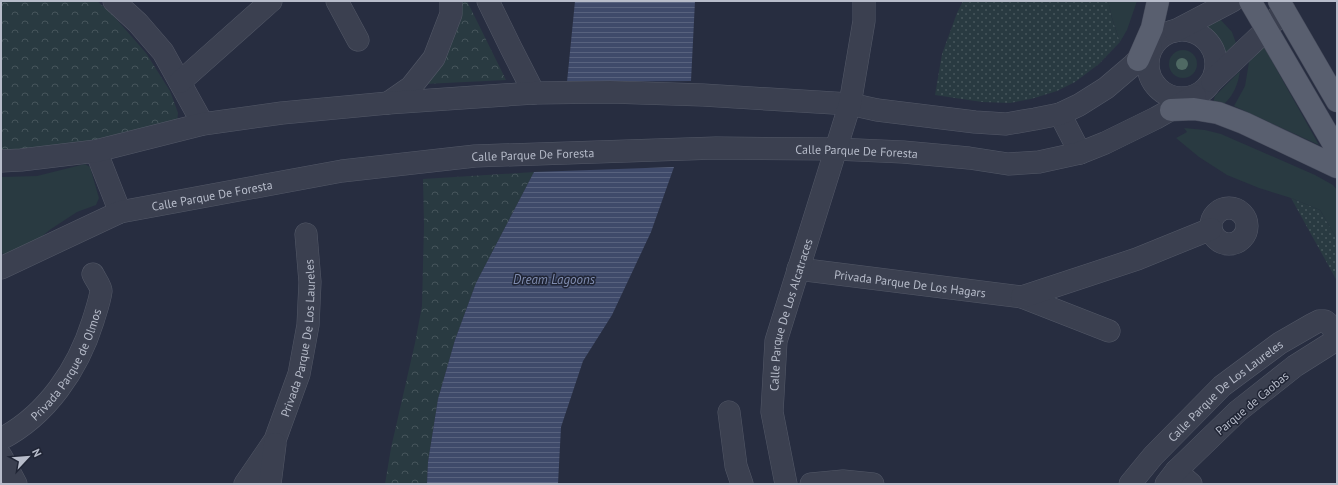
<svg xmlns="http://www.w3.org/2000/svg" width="1338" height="485" font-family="'PT Sans',sans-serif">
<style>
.grass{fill:url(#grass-dots)}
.park{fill:url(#park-crowns)}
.garden{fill:#293a41}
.water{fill:url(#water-rules)}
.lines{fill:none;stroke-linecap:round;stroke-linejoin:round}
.minor-casing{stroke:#535867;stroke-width:23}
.major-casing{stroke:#444959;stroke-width:23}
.minor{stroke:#3b4050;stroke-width:22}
.major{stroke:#595f6f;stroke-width:22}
.tree{fill:#4f6963}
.labels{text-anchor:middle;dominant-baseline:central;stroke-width:3;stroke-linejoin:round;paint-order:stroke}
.street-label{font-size:12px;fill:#b7bcca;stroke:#202535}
.water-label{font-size:13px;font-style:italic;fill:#808db0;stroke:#202535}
</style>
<defs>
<pattern id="grass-dots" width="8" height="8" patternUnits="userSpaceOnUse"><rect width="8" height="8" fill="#293a41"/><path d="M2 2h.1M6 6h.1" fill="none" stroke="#46555b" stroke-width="1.8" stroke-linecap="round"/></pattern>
<pattern id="park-crowns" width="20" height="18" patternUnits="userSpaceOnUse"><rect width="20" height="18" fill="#293a41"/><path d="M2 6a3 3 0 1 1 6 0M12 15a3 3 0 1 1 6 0" fill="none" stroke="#46555b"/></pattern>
<pattern id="water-rules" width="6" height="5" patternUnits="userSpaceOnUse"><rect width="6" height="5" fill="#3f4a6a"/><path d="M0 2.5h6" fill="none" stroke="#58627e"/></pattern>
</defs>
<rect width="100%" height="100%" fill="#272d40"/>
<!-- grass -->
<path class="grass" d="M963 1H1108L1112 18 1120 42 1099 64 1075 82 1057 91 1031 99 1010 103 982 102 935 95 942 54 957 13Z
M1291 198 1320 210 1337 239V281Z"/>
<!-- park -->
<path class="park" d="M1 1H97L111 13 146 53 170 91 178 113 177 122 48 150 1 153Z
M452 1H467L506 80 425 84Z
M534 172 476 283 455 340 438 399 428 462 427 484H385L391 448 415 343 422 306 424 225 423 179Z"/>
<!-- garden -->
<path class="garden" d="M1108 1H1137L1127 30 1120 42 1112 18Z
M1220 19 1232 32 1236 43 1220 59C1214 47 1214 39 1200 32L1199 30Z
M1264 47 1319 145 1234 106 1245 86 1249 62Z
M1169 64a14 14 0 1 1 28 0a14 14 0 1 1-28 0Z
M1240 71C1238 84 1234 95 1224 104L1214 102V99L1215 96Z
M1184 128 1205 130 1221 134 1315 175 1333 185 1337 190V239L1320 210 1291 198 1259 188 1227 175 1199 157 1176 138 1187 132Z
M85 164 90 167 99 198 96 205 77 212 51 229 31 245 5 256 1 252V177L37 176Z"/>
<!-- water -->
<path class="water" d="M575 1H695L691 81 567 82Z
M674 167 651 232 612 315 583 361 561 427 558 484H427L428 462 438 399 455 340 476 283 534 172Z"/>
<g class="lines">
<defs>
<g id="minor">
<path d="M114 1 138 23 163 52 203 124"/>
<path d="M337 1 358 40"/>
<path d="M488 1 511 48 534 93"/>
<circle cx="1182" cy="64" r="34"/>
<path d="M1175 31 1232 1"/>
<path d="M1212 81 1266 30 1284 10"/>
<path d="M180 82 271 1"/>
<path d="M388 103 411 87 434 58 451 14V1"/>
<path d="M1060 114 1080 153"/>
<path d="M96 151 120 212"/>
<path d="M1 161 21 160 96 151 203 124 282 113 388 103 534 93 610 92 703 95 850 104 877 110 975 122 1006 124 1035 119 1060 114 1079 105 1106 88 1133 65 1151 47"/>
<circle cx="1229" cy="226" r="18"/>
<path id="s1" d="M1 268 120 212 342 171 475 156 716 148 835 149 903 152 969 158 1008 164 1039 162 1080 153 1105 143 1156 118 1195 96"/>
<path id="s2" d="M798 269 1022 297 1109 331"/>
<path d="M1022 297 1137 259 1211 229"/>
<path d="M729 412 736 466 742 484"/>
<path id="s3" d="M1 439C47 415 78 369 93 321 96 311 100 300 101 291 101 286 95 279 93 274"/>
<path d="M1 456 16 484"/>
<path d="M1176 471 1191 484"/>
<path id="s4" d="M245 484 275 440 299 374 308 325 310 282 306 234"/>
<path d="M270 484 275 444"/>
<path id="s5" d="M786 484 772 412 776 341 850 104 864 21V1"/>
<path d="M811 484 843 481 873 484"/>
<path id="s6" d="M1130 484 1153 456 1222 386 1280 343 1313 324 1319 321H1325C1332 326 1338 333 1333 342L1295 366 1238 411 1176 471 1166 484"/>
</g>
<path id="major" d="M1250 1 1337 150
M1279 1 1337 101
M1138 60 1152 28 1158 1
M1171 110 1194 109 1218 113 1244 123 1337 167"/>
</defs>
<!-- minor casing -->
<use href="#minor" class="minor-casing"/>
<!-- major casing -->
<use href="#major" class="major-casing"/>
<!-- minor -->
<use href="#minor" class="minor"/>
<!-- major -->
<use href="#major" class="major"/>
</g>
<!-- trees -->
<circle class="tree" cx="1182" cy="64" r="6"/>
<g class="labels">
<!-- street labels -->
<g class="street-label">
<text stroke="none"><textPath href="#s1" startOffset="873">Calle Parque De Foresta</textPath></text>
<text stroke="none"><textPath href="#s1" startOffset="549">Calle Parque De Foresta</textPath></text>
<text stroke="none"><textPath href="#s1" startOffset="225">Calle Parque De Foresta</textPath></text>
<text stroke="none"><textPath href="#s2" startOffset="113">Privada Parque De Los Hagars</textPath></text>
<text stroke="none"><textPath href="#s5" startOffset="173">Calle Parque De Los Alcatraces</textPath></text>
<text stroke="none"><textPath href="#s4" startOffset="159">Privada Parque De Los Laureles</textPath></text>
<text stroke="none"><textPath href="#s3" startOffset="102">Privada Parque de Olmos</textPath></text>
<text stroke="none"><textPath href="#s6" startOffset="134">Calle Parque De Los Laureles</textPath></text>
<text transform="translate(1252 403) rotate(-40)">Parque de Caobas</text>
</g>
<!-- water labels -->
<g class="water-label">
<text x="554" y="279">Dream Lagoons</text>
</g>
</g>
<!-- border -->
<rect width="1338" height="485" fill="none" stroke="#b7bcca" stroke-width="4"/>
<!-- north arrow -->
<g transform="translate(28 457) rotate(64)" stroke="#202535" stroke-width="3" paint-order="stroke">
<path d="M0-3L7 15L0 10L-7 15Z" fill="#b7bcca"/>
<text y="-6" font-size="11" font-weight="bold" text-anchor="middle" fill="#b7bcca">N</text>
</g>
</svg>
